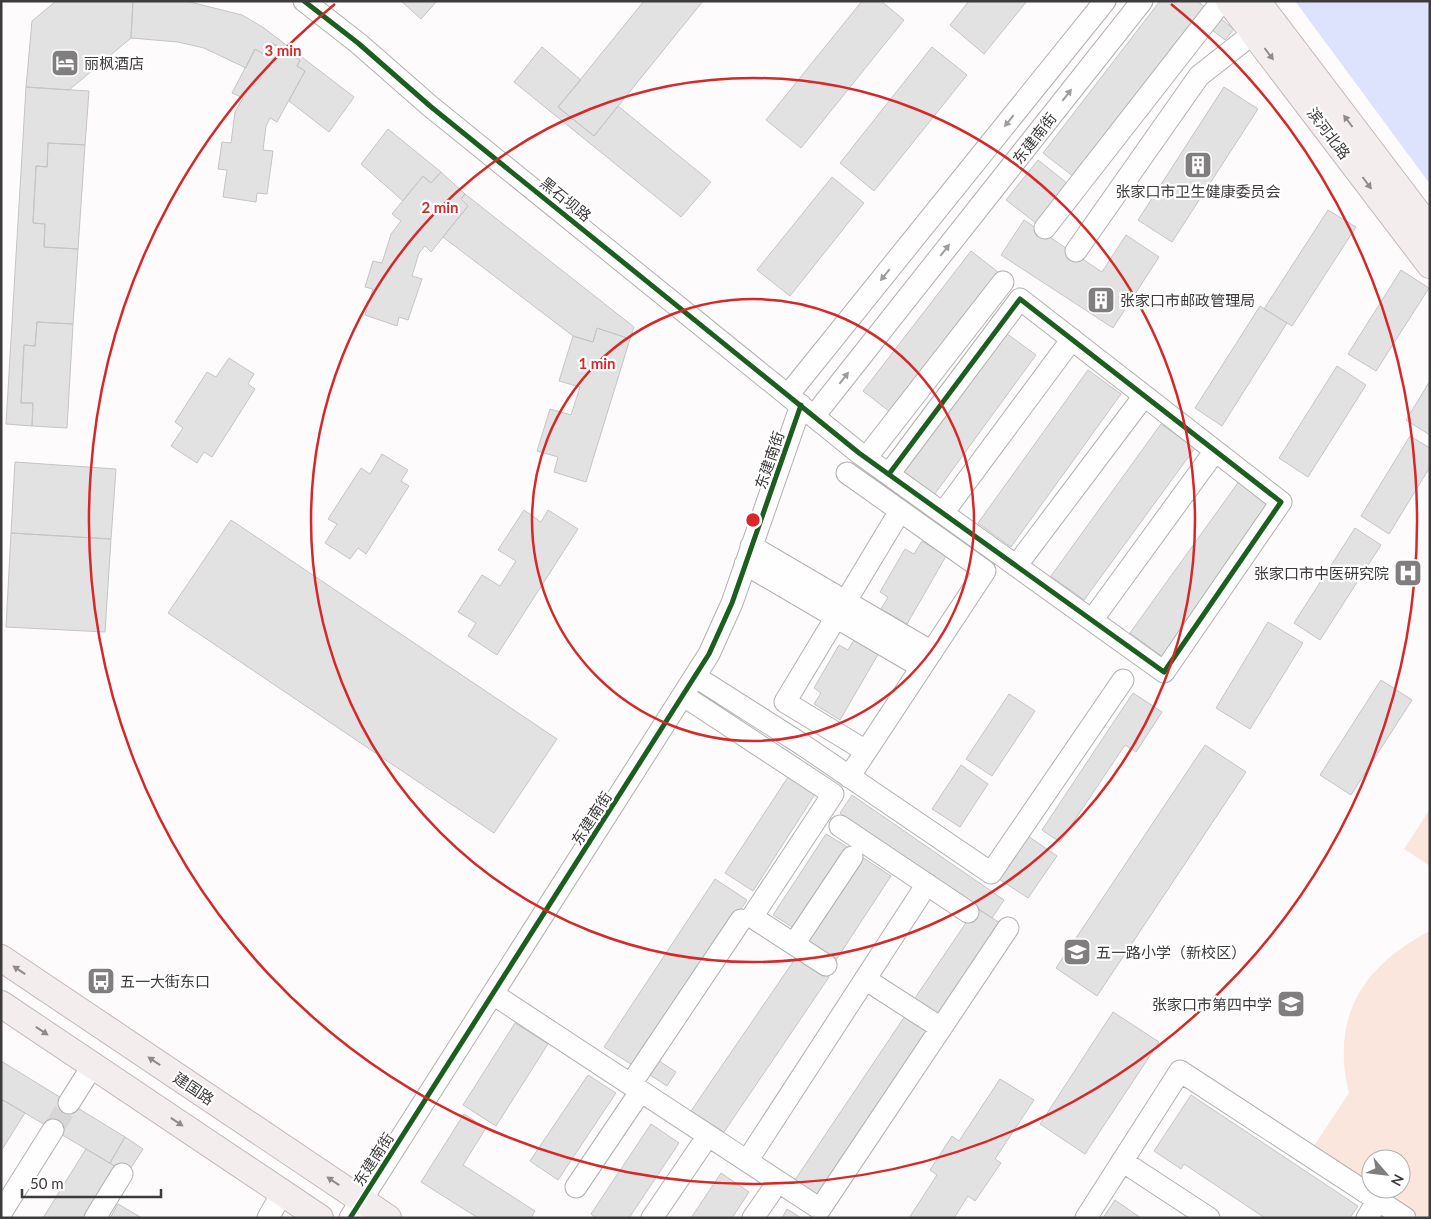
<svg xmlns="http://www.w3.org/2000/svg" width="1431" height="1219" font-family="Lato,'Noto Sans SC',sans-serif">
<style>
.green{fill:#fbe6dd}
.water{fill:#dde3fd}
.building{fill:#e3e2e3;stroke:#c5c4c6}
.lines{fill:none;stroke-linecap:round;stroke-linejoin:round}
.minor-tunnel{stroke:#d7d5d6;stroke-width:21;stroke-dasharray:21 11;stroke-linecap:butt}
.minor-casing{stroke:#b2b0b1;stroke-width:23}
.major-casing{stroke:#c4b8ba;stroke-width:28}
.minor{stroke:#fffeff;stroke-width:21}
.major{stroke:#f4edee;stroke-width:26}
.cycleway-casing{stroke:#fff;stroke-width:8}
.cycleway{stroke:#1b5e20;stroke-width:5}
.oneway{fill:#8f8b8c}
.oneway2{fill:#9e9c9e}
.ring{fill:none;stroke:#d62828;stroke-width:2.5}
.labels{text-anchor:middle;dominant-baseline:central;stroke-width:4.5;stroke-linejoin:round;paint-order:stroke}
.poi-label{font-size:15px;fill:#3d3b3c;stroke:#fff;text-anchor:start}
.street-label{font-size:15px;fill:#3d3b3c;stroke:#fff}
.centre{fill:#d62828;stroke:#fff;stroke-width:2.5}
.ring-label{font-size:15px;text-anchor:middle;font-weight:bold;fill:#d62828;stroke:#fff;stroke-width:4.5;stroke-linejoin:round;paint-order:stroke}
</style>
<rect width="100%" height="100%" fill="#fdfbfc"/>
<!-- green -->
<path class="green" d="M1430 809V866L1404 849Z
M1430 931V1218H1420L1375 1189H1401V1159H1371V1186L1312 1149 1349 1093C1330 1018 1363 965 1430 931Z"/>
<!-- water -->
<path class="water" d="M1295 1H1430V184Z"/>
<!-- building -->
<path class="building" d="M56 1H133L131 38 69 90 26 87 32 21Z
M133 1H186L242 15 264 28 354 97 329 132 289 101 305 71 297 66 300 60 272 43 265 55 255 49 246 68 204 48 178 42 131 38Z
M401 1H435L436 2 421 19Z
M644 1H703L594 136 558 107Z
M862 1H881L904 20 801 148 766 120Z
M969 1H1027L984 54 950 25Z
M1160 1H1197L1209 10 1078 180 1043 153Z
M1221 19 1234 29 1225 40 1212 30Z
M272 43 300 60 297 66 305 71 277 122 270 118 266 126 263 150 273 151 267 194 257 193 256 202 223 197 227 170 218 169 222 142 231 143 235 112 243 98 232 93 255 49 265 55Z
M542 47 581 80 558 107 594 136 618 106 711 182 681 217 514 82Z
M932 47 967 75 874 191 840 163Z
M26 87 89 91 85 145 48 143 47 167 36 166 33 223 45 224 44 247 78 249 73 324 37 322 35 346 24 345 21 403H33L32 426 6 424Z
M1224 87 1258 109 1172 242 1138 220Z
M388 129 441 172 431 183 423 176 403 201 361 164Z
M48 143 85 145 78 249 44 247 45 224 33 223 36 166 47 167Z
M1038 160 1072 187 1041 227 1006 200Z
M441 172 465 194 461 199 468 206 431 252 425 246 419 253 412 276 422 279 408 320 399 317 397 326 365 315 373 289 365 287 373 261 382 263 391 234 401 221 392 214 423 176 431 183Z
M832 177 864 203 790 296 757 270Z
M465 194 634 327 630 339 597 328 593 342 573 336 443 237 468 206 461 199Z
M1328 210 1356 227 1292 326 1264 309Z
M1024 220 1102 272 1126 235 1159 257 1113 328 1001 255Z
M971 251 998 272 890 412 863 391Z
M1401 270 1429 288 1376 371 1348 354Z
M1260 306 1287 323 1222 426 1195 408Z
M37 322 73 324 67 428 32 426 33 403H21L24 345 35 346Z
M597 328 630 339 586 482 554 472 558 457 537 451 550 409 571 415 580 387 559 381 573 336 593 342Z
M1006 333 1036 355 934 495 903 472Z
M229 358 254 374 248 384 255 389 212 457 204 452 197 463 171 446 183 428 175 422 207 372 216 377Z
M1337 366 1366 385 1308 477 1279 458Z
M1088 370 1121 394 1011 547 978 523Z
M1430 381V435L1406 420Z
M1161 424 1195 448 1084 600 1051 576Z
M1410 436 1430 448V467L1389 534 1361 516Z
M382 454 408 470 401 481 409 486 366 554 358 548 350 559 325 543 337 524 328 519 361 468 370 474Z
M15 462 116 469 111 539 11 533Z
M1240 480 1273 504 1163 657 1130 633Z
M524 510 541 522 548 510 578 529 497 655 468 636 476 623 458 612 482 575 500 586 516 561 498 550Z
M231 520 557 739 494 833 168 613Z
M1355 528 1381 545 1320 640 1294 623Z
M11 533 111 539 105 632 6 627Z
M922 541 946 556 907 624 881 609 888 597 880 592 905 549 914 554Z
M1268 622 1303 643 1250 729 1216 708Z
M856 637 880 651 840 720 814 704 821 693 814 688 839 645 848 650Z
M1381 680 1412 700 1351 795 1320 775Z
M1133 693 1162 712 1136 752 1125 745 1060 842 1042 830Z
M1009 694 1035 711 992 776 966 759Z
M1205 745 1246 772 1097 996 1056 968Z
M961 765 988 784 960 827 932 809Z
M790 774 817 791 753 891 725 873Z
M852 795 1004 900 992 918 840 813Z
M826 834 849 848 797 930 773 915Z
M1028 836 1057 856 1028 898 999 879Z
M859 855 891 876 836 960 804 939Z
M715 879 747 900 637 1068 604 1047Z
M976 908 1000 923 939 1018 913 1001Z
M797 956 829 977 724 1132 691 1111Z
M1113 1012 1159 1042 1085 1154 1040 1124Z
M907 1013 930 1029 816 1199 793 1183Z
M515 1023 548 1044 496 1126 463 1105Z
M653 1057 676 1072 667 1086 644 1071Z
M1 1061 125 1137 110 1163 1 1099Z
M588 1075 616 1093 558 1180 530 1161Z
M1000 1079 1034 1100 995 1159 1001 1163 975 1201 968 1196 954 1218H909L937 1175 930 1170 952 1136 959 1141Z
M1191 1095 1358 1206 1350 1218H1265L1184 1164 1181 1169 1154 1151Z
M1 1099 25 1113 1 1151Z
M464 1114 486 1128 463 1165 535 1211 531 1218H478L421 1182Z
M651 1124 679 1143 629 1218H596L591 1214Z
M125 1137 143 1149 127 1174 110 1163Z
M86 1149 121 1170 91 1218H43Z
M721 1173 749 1192 732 1218H691Z
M1115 1200 1141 1218H1103Z
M118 1204 142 1218H110Z
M787 1209 801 1218H782Z"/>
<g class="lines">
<!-- minor-tunnel -->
<path class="minor-tunnel" d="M53 1130 69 1103"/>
<defs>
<path id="minor" d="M304 1 358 43 430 106 859 453C961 526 1063 599 1164 672L1281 502 1020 299 889 474
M1045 228 1222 1
M1076 251 1199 76 1265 24
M788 395 1105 1
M814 416 1142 1
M866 458 1003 282
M847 473 985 571 849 777
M943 513 1072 339
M751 546 932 652
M745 564 921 667
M1016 566 1144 396
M1092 620 1215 451
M696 677 803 745 991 873 1123 680
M684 696 833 794 752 917 826 965
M866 751 785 702 900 511
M840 826 968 912
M794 944 852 857
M865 979 941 1028
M493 994 820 1209 1008 928
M631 1084 741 920
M69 1103 93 1065
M747 1161 927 884
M1122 1161 1209 1218
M576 1187 634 1101
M1 1213 53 1130
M95 1218 122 1174
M268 1218 282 1193
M350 1218 709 654 732 603 801 405
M652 1218 701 1146
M753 1218 771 1192
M1086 1218 1180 1071 1405 1218
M1367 1218 1378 1200"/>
<path id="major" d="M1229 1 1430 265
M1257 1 1430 229
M1 958 388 1218
M1 1004 320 1218"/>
</defs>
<!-- minor casing -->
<use href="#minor" class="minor-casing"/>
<!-- major casing -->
<use href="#major" class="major-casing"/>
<!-- minor -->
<use href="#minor" class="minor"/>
<!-- major -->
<use href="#major" class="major"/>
<defs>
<path id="cycleway" d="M304 1 358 43 430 106 859 453C961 526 1063 599 1164 672L1281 502 1020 299 889 474
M350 1218 709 654 732 603 801 405"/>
</defs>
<!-- cycleway casing -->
<use href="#cycleway" class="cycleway-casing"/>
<!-- cycleway -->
<use href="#cycleway" class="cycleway"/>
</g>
<!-- one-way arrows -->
<defs><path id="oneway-solid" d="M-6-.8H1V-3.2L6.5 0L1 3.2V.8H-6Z" transform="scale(1.25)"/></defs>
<g class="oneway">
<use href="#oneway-solid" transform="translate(1269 54) rotate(53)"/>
<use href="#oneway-solid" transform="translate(1348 121) rotate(-127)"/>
<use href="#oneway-solid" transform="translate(1367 183) rotate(53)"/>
<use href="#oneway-solid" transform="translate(19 970) rotate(-146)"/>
<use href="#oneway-solid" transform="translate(42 1031) rotate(34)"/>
<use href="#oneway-solid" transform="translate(154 1061) rotate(-146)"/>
<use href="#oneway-solid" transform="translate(177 1122) rotate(34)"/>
<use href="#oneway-solid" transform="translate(333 1181) rotate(-146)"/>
</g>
<g class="oneway2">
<use href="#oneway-solid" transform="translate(1067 95) rotate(-52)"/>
<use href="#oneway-solid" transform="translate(1009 121) rotate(129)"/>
<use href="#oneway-solid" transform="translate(945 250) rotate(-52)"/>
<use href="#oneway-solid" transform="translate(885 275) rotate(129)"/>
<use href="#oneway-solid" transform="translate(844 378) rotate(-52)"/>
</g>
<!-- distance rings -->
<g class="ring">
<circle cx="753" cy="520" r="221"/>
<circle cx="753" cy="520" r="442"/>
<path d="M1171 4A664 664 0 1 1 335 4"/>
</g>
<!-- icons -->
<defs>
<symbol id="hotel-square" viewBox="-11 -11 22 22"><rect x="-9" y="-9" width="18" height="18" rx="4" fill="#807e7f" stroke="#fff"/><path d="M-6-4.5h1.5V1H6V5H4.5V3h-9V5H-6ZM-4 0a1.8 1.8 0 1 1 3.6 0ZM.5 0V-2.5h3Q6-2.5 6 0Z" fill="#fff"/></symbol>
<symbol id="building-square" viewBox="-11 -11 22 22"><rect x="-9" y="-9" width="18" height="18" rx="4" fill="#807e7f" stroke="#fff"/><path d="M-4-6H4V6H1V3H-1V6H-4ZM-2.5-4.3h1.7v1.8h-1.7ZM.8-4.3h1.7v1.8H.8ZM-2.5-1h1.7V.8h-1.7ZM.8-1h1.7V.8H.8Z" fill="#fff"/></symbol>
<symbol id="hospital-square" viewBox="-11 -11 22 22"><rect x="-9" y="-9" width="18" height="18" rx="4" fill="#807e7f" stroke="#fff"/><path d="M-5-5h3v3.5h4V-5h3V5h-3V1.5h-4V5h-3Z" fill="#fff"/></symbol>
<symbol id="school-square" viewBox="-11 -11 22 22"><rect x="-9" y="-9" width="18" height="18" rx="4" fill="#807e7f" stroke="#fff"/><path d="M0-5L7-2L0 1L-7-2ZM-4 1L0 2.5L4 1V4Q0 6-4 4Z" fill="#fff"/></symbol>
<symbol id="bus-square" viewBox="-11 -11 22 22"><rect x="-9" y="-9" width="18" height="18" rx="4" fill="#807e7f" stroke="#fff"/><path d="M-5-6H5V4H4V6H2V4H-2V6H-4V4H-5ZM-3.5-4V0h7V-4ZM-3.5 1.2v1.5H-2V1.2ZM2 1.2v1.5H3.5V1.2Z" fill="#fff"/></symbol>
</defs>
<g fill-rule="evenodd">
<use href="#hotel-square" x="49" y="47" width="32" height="32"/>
<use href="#building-square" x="1182" y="149" width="32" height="32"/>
<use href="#building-square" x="1085" y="284" width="32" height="32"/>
<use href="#hospital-square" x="1392" y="557" width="32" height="32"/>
<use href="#school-square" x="1061" y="936" width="32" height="32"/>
<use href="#bus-square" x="85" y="965" width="32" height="32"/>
<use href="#school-square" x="1275" y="988" width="32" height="32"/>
</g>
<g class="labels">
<!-- poi labels -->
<g class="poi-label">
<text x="84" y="63">丽枫酒店</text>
<text x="1198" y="191" text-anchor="middle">张家口市卫生健康委员会</text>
<text x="1120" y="300">张家口市邮政管理局</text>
<text x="1389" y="573" text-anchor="end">张家口市中医研究院</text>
<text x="1096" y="952">五一路小学（新校区）</text>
<text x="120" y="981">五一大街东口</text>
<text x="1272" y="1004" text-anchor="end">张家口市第四中学</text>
</g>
<!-- street labels -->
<g class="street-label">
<text transform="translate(1329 133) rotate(53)">滨河北路</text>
<text transform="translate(1034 138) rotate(-52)">东建南街</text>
<text transform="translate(566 199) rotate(39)">黑石坝路</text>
<text transform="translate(769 460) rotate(-71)">东建南街</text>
<text transform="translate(591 818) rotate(-57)">东建南街</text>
<text transform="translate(194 1088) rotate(34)">建国路</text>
<text transform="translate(373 1159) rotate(-57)">东建南街</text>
</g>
</g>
<circle cx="753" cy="520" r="8" class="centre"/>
<g class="ring-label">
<text x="283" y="56">3 min</text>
<text x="440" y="213">2 min</text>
<text x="597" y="369">1 min</text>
</g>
<!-- border -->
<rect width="1431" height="1219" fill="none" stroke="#3d3b3c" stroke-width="5"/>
<!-- north arrow -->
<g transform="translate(1386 1174) rotate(118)"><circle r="24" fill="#ffffff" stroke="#b1b1b1"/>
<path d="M0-4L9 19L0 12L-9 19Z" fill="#807e7f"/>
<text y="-8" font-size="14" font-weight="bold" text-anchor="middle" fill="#3d3b3c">N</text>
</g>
<!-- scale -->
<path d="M22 1189v8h139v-8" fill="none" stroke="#3d3b3c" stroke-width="2.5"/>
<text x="30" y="1189" font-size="15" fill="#3d3b3c" stroke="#ffffff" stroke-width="4" paint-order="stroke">50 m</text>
</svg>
